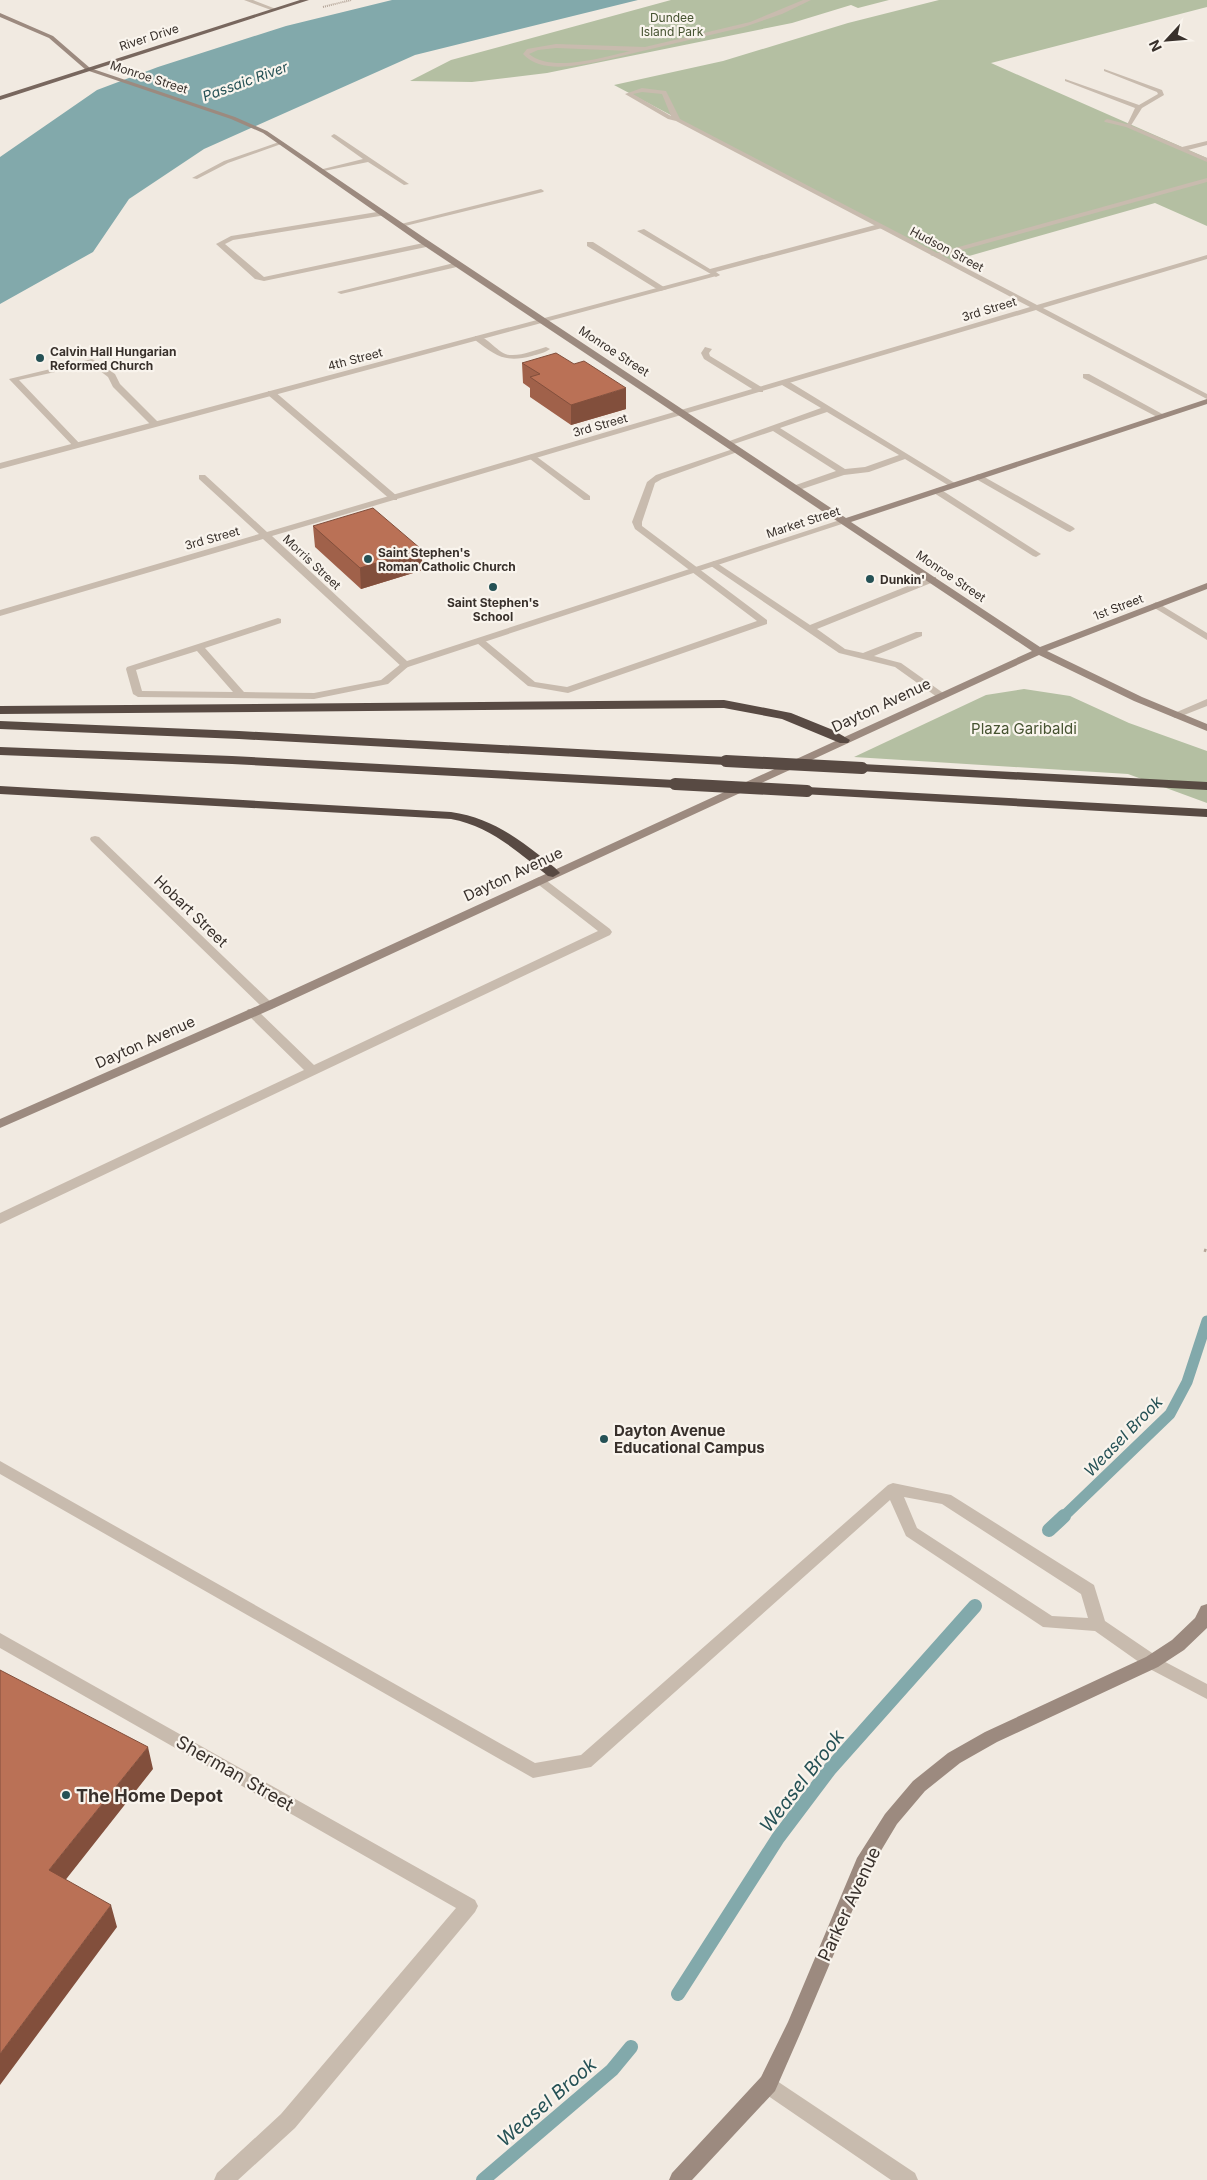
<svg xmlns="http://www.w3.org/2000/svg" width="1207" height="2180" font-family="Inter,sans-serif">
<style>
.green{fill:#b4bfa2}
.water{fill:#82a9ab}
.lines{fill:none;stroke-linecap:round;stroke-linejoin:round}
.stream-far1{stroke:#82a9ab;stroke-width:11}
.stream{stroke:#82a9ab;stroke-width:14}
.path-far1{stroke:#b4a598;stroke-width:2;stroke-dasharray:1 1;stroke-linecap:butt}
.path{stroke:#b4a598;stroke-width:3;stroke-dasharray:2.5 2.5;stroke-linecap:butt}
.lane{fill:#c8bbae;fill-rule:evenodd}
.street{fill:#c8bbae;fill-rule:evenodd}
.secondary{fill:#9c8a7f;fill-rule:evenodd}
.primary{fill:#78675e;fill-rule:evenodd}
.highway{fill:#584a43;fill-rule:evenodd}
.highway-bridge{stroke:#584a43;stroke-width:12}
.wall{fill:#a0614a}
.shaded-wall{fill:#824f3c}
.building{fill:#ba7156;stroke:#824f3c}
.poi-dot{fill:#255155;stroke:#f9f4ed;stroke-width:2}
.labels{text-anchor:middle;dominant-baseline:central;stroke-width:4.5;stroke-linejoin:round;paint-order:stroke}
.far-park-label{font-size:12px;fill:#465331;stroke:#f9f4ed}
.far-street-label{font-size:12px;fill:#38302b;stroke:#f9f4ed}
.far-poi-label{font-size:12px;font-weight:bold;fill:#38302b;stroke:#f9f4ed;text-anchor:start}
.far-water-label{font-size:14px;font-style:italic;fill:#255155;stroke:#f9f4ed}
.street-label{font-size:15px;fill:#38302b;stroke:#f9f4ed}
.park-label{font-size:15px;fill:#465331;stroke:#f9f4ed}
.poi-label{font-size:15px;font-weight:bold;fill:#38302b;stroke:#f9f4ed;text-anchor:start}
.water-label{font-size:16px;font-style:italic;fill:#255155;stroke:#f9f4ed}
.near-street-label{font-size:18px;fill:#38302b;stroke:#f9f4ed}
.near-poi-label{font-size:18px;font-weight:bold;fill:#38302b;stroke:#f9f4ed;text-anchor:start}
.near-water-label{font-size:19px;font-style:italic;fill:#255155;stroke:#f9f4ed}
</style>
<rect width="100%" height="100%" fill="#f1eae1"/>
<!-- green -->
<path class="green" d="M671 0H889L858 8 851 5 792 23 547 73 472 82 410 81 451 60Z
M939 0H1207V7L991 63 1207 158V226L1155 203 948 262 614 85 723 61 848 23Z
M1024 689 1070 696 1129 723 1207 751V803L1128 774 854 757 986 695Z"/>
<!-- water -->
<path class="water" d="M392 0H638L415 55 204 149 129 199 93 252 0 304V157L97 90 158 67 286 26Z"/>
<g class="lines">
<!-- stream-far1 -->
<path class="stream-far1" d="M1063 1517 1170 1414 1187 1382 1207 1321"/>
<!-- stream -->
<path class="stream" d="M1049 1530 1064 1516
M678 1994 778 1838 830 1769 975 1606
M483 2180 612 2070 631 2047"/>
<!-- path-far1 -->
<path class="path-far1" d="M323 7 351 0"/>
<!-- path -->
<path class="path" d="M1204 1250 1207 1251"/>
<!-- lane -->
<path class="lane" d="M244 0H253L276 9 271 10Z
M1104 69 1162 90 1164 95 1142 108 1130 127H1126L1135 108 1065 81V79L1139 105 1158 94 1157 92 1104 71Z
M334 134 336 135 409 184 404 185 368 162 319 172V170L363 159 332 137 331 136Z
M279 142 284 143 228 163 197 179 192 178 224 161Z
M1207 178V182L937 257 930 255Z
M541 189 544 191 543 192 401 227 397 225Z
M383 211 387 213 386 215 233 240 225 244 264 277 428 242H431V246L264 281 255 279 216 244 231 236Z
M879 224H882V228L716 272 720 275 716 277 637 231 644 229 710 269Z
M587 242H593L667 289 660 291 587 246Z
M458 262 462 264 461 266 341 294 337 292Z
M475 336C488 335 497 354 510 355 522 356 535 350 546 347L550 349C545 353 538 354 532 356 505 363 496 356 475 340Z
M705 347 712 349 709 353 710 356 763 388V392H757L704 359 701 353Z
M92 359 115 374 120 384 158 422V426H152L113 387 108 377 91 364 19 380 81 445 74 447 9 379Z
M1083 374H1089L1166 416 1159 418 1083 378Z
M782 381H788L958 485 951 487 905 459 869 472 844 475 799 490H793V486L836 471 773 431 731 445 724 443 821 408 782 385ZM827 412 899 455 865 467 845 469 780 428Z
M268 391H274L397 496V500H391L268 395Z
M736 448 743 450 662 479 655 483 642 522V526L767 620V624L568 693 528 686 477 643V639H483L535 682 567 687 757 621 635 529 632 522 647 482 656 475Z
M533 454 590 496V500H584L530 459V455Z
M979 474 1073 527 1075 529 1070 532 1067 531 976 479V475Z
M937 488 940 489 1041 554 1036 557 1033 556 934 493 933 491Z
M714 561 810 625 930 577H936V581L817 629 845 649 863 653 916 632H922V636L874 656 901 663 946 695 941 698 937 697 895 667 839 653 711 566 709 564Z
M1156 602 1207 633V640L1153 607 1151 605Z
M278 618 281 619V623L205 648 244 692 314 693 381 680 402 663H408L410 665 388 684 314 699 138 697 133 694 126 669 127 667ZM197 651 233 692 142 691 136 670Z
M539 877 543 878 610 929 612 932 610 935 0 1224V1213L304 1070 248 1015 246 1012 248 1009H256L314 1065 598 931 535 882 533 880Z
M0 1461 535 1763 581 1755 888 1485 893 1483 951 1495 1094 1585 1105 1621 1158 1657 1160 1662 1158 1667 1152 1669 1146 1667 1095 1631 1043 1627 906 1536 890 1500 591 1767 533 1778 0 1474ZM904 1497 942 1504 1081 1594 1088 1618 1052 1616 917 1528Z
M0 1633 475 1900 478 1906 475 1912 295 2128 238 2180H214L217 2173 281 2114 456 1908 0 1648Z"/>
<!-- street -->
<path class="street" d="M803 0H811L782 14 744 27 596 62C574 66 540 73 523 54L527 49 556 44 645 47 750 22ZM556 48 630 51C605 57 551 73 529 54L538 50Z
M642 88 666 91 680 119 1037 305 1207 255V259L1043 308 1207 394V399L1036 310 272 536 407 661 843 519H849L851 521 405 668 402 667 263 539 0 616V610L259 534 199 479V475H205L267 532 1030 307 676 121 668 119 625 94ZM642 92 662 94 671 116 633 94Z
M1107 119 1130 125 1182 147 1207 141V145L1188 150 1207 158V162L1126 127 1105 122 1104 121Z
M713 273 720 275 0 469V463Z
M1207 699V706L1179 717 1175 718 1170 715Z
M95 836 99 837 272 1003 274 1006 272 1009H264L91 841 90 839 91 837Z
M1152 1655 1207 1684V1699L1146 1667 1144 1662 1146 1657Z
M768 2075 915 2173 918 2180H891L761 2091 759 2084 761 2077Z"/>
<!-- secondary -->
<path class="secondary" d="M0 13 53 36 90 68 235 117 267 131 426 239 846 518 1207 399V404L851 522 1040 647 1207 583V589L1047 651 1142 697 1207 724V731L1134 701 1039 655 272 1009 0 1128V1119L264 1003 1032 651 420 243 263 133 231 119 86 70 49 38 0 17Z
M1207 1604V1628L1184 1650 1158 1667 997 1742 960 1763 925 1791 897 1824 870 1869 800 2034 775 2091 692 2180H669L672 2173 761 2077 788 2022 857 1858 885 1814 913 1781 948 1753 985 1732 1146 1657 1172 1640 1195 1618 1201 1606Z"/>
<!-- primary -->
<path class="primary" d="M300 0H309L0 100V96Z"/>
<!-- highway -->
<path class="highway" d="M724 700 791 713 833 730 850 740 848 743H840L782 719 724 708 0 714V706Z
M0 721 239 731 726 757 732 761 726 765 239 739 0 729Z
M0 747 232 756 675 780 681 784 675 788 232 764 0 755Z
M862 764 1207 782V790L858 771 856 768 858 765Z
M0 786 451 812C486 817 511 833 539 855 546 861 554 866 560 873L553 877 548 876C518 852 490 826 451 819L0 794Z
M807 787 1207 809V817L802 794 801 791Z"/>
<!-- highway-bridge -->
<path class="highway-bridge" d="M726 761 862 768
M675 784 807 791"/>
</g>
<!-- wall -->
<path class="wall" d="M522 363 626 409 571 425 530 397V388L523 383Z
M313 526 421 549 423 570 361 589 315 547Z"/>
<!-- shaded-wall -->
<path class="shaded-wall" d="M626 388V409L571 425V405Z
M421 549 423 570 361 589 360 568Z
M148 1747 153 1769 56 1892 49 1870Z
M111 1905 117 1927 0 2085V2054Z"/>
<!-- building -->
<path class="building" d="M556 353 574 364 584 361 626 388 571 405 530 377 540 374 522 363Z
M373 508 421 549 360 568 313 526Z
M0 1670 148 1747 49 1870 111 1905 0 2054Z"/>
<!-- markers -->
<g class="poi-dot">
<circle cx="40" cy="358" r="5"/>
<circle cx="368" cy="559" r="5"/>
<circle cx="870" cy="579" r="5"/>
<circle cx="493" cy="587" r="5"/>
<circle cx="604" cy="1439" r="5"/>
<circle cx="66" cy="1795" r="5"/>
</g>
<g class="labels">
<!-- far-park labels -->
<g class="far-park-label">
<text x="672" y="17">Dundee<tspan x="672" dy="14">Island Park</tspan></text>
</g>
<!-- far-street labels -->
<g class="far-street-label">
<text transform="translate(149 37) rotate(-18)">River Drive</text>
<text transform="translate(149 77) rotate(18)">Monroe Street</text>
<text transform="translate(947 249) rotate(28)">Hudson Street</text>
<text transform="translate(989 309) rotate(-17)">3rd Street</text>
<text transform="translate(614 351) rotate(33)">Monroe Street</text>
<text transform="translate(355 359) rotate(-15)">4th Street</text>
<text transform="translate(600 425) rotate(-16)">3rd Street</text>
<text transform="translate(803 522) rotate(-18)">Market Street</text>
<text transform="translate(212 538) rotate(-16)">3rd Street</text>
<text transform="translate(312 562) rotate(43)">Morris Street</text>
<text transform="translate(951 576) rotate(34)">Monroe Street</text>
<text transform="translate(1118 607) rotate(-21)">1st Street</text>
</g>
<!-- far-poi labels -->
<g class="far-poi-label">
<text x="50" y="351">Calvin Hall Hungarian<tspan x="50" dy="14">Reformed Church</tspan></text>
<text x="378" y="552">Saint Stephen's<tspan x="378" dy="14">Roman Catholic Church</tspan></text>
<text x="880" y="579">Dunkin'</text>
<text x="493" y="602" text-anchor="middle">Saint Stephen's<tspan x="493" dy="14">School</tspan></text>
</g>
<!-- far-water labels -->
<g class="far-water-label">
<text transform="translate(245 81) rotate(-20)">Passaic River</text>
</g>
<!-- street labels -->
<g class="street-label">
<text transform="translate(881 705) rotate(-25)">Dayton Avenue</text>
<text transform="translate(513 874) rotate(-25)">Dayton Avenue</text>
<text transform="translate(191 911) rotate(44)">Hobart Street</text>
<text transform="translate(145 1042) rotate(-24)">Dayton Avenue</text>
</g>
<!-- park labels -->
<g class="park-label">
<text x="1024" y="728">Plaza Garibaldi</text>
</g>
<!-- poi labels -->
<g class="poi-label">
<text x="614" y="1430">Dayton Avenue<tspan x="614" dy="17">Educational Campus</tspan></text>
</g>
<!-- water labels -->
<g class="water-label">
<text transform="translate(1123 1436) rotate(-46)">Weasel Brook</text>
</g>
<!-- near-street labels -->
<g class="near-street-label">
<text transform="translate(235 1773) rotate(30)">Sherman Street</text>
<text transform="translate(849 1904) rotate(-65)">Parker Avenue</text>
</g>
<!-- near-poi labels -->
<g class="near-poi-label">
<text x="76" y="1795">The Home Depot</text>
</g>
<!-- near-water labels -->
<g class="near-water-label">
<text transform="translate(802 1781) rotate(-52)">Weasel Brook</text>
<text transform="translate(547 2102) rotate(-41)">Weasel Brook</text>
</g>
</g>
<!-- north arrow -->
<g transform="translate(1167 40) rotate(244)" stroke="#f9f4ed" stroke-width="4" paint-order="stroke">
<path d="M0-4L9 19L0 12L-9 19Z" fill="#38302b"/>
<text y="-8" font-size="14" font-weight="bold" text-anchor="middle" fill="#38302b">N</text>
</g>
</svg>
